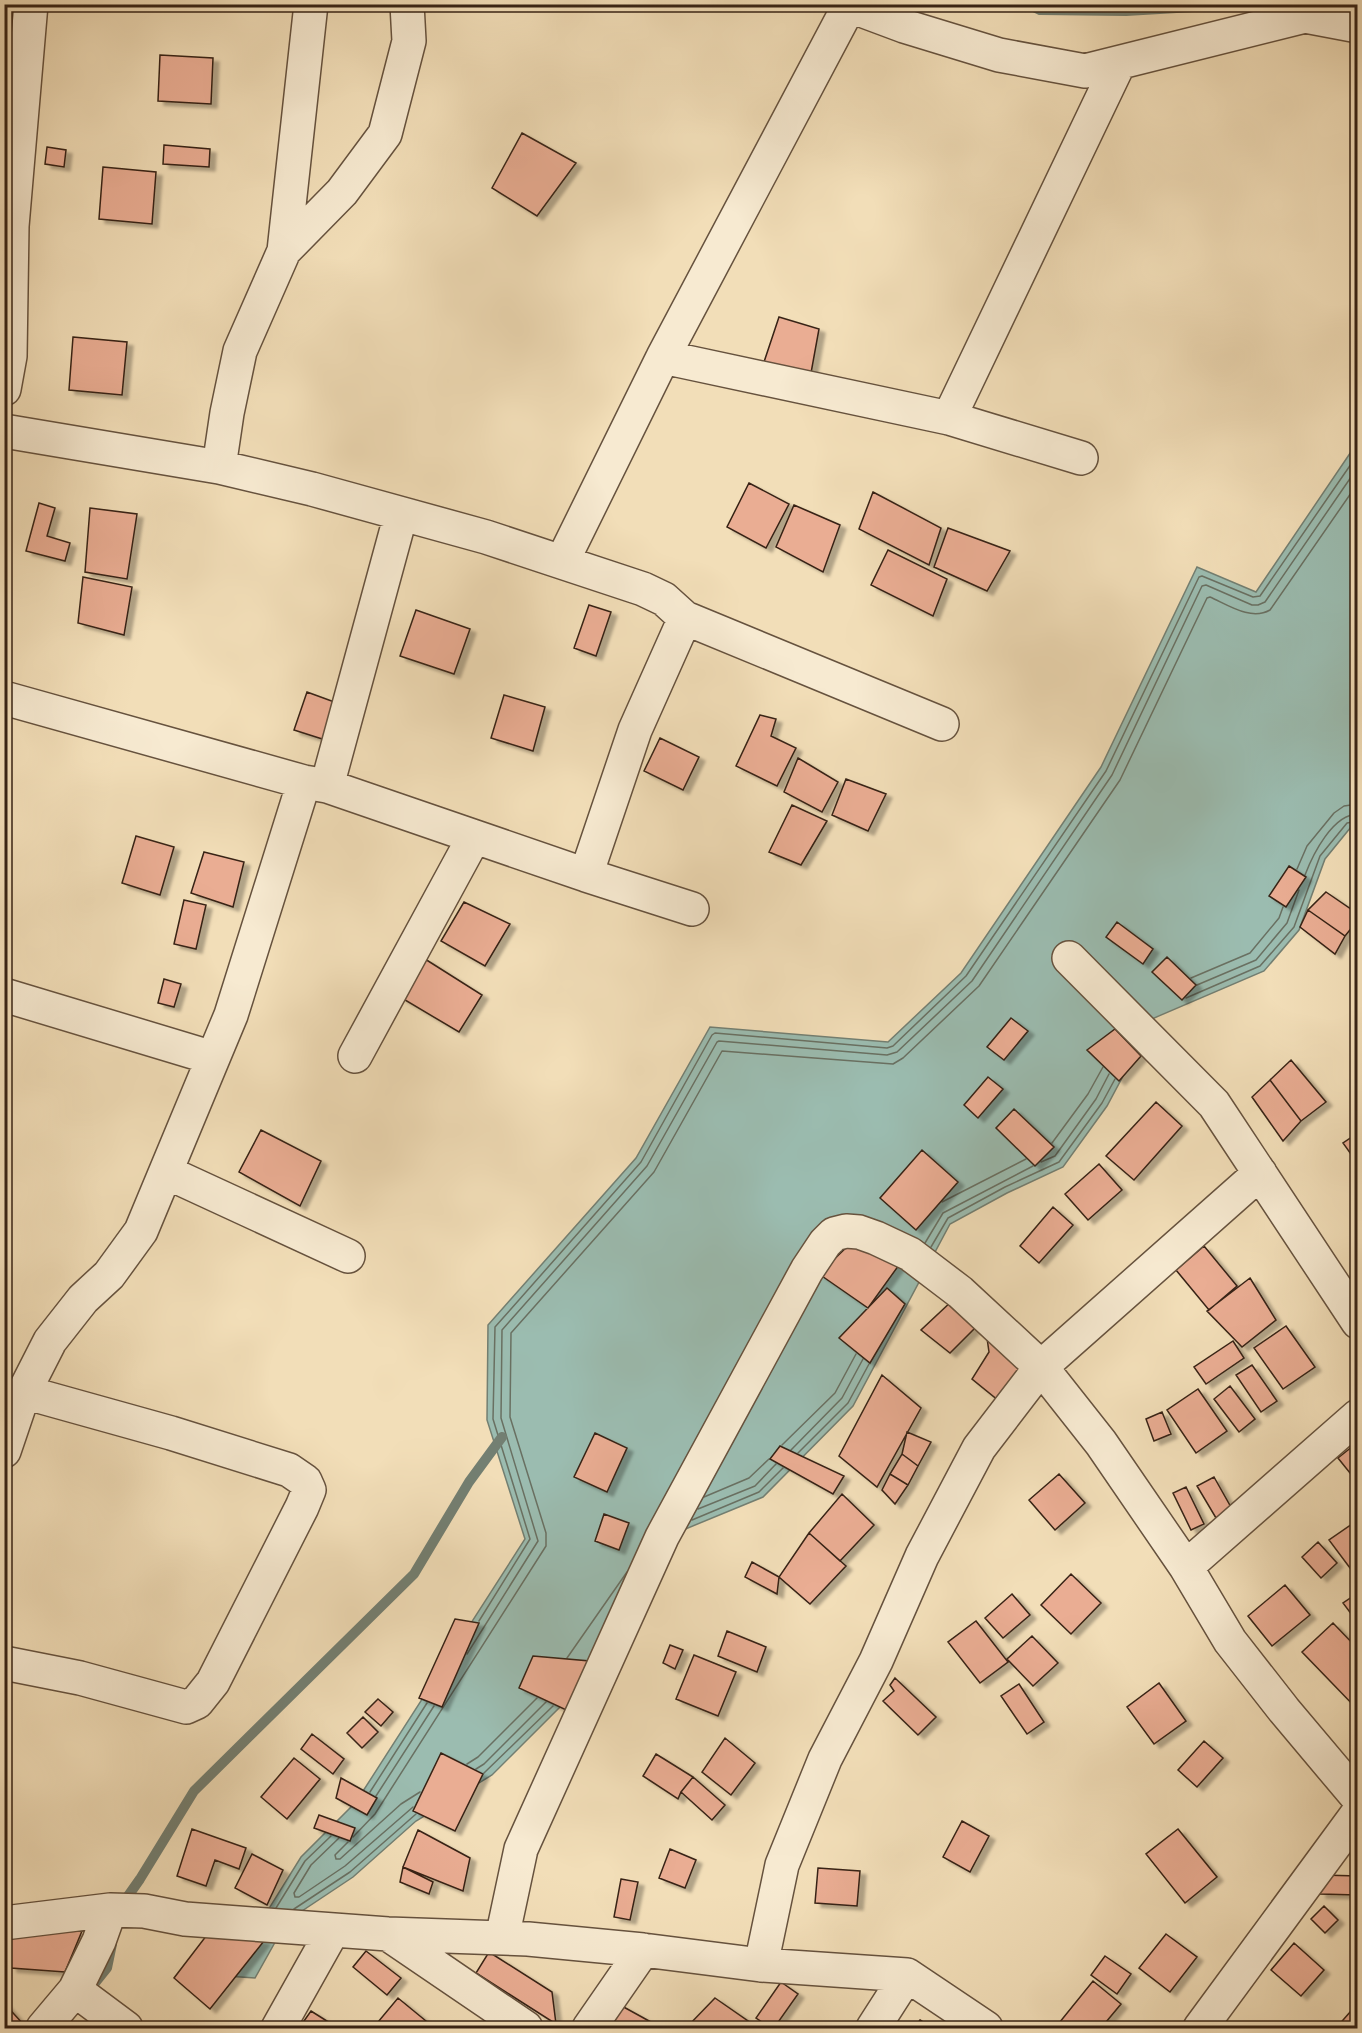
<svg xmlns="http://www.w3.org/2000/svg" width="1362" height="2033" font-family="Alegreya,serif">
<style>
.water{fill:#9bbcb0;stroke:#737f72;stroke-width:1.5}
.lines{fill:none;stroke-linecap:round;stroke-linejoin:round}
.shore{stroke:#697062;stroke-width:1.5}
.stream{stroke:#737f72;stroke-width:10}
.building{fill:#eaad93;stroke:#372315;stroke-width:1.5;filter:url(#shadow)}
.minor-casing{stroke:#66523e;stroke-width:36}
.minor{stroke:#f7ead1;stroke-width:33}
</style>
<defs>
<filter id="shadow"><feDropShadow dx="6" dy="4" stdDeviation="1.5" flood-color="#0004"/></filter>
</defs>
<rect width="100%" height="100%" fill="#f2deb8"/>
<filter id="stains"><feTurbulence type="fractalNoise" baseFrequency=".00333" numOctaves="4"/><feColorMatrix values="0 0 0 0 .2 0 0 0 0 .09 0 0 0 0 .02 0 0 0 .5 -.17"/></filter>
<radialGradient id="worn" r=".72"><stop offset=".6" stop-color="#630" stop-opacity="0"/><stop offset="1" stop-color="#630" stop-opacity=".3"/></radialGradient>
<!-- water -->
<path class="water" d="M1357 443V827H1351L1325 859 1299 930 1264 971 1154 1018 1107 1106 1063 1167 1007 1193 950 1224 853 1406 763 1497 683 1530 561 1706 492 1775 416 1821 353 1877 287 1921 255 1978 227 1976 301 1857 356 1802 525 1539 487 1420 488 1325 636 1158 710 1027 888 1042 961 973 1101 767 1197 567 1256 592Z"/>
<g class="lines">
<!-- shore -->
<path class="shore" d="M1297 869 1307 846 1334 813 1344 806 1358 804
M1305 875C1313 854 1333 814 1358 814
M1191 978 1250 953 1279 918 1283 907
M1197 985 1256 960 1287 923 1299 890
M1186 998 1260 966 1294 927 1320 856 1347 823 1358 821
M1052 1143 1088 1094 1103 1067
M1041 1162 1055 1156 1096 1099 1109 1074
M942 1202 1026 1159
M925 1243 943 1213 1033 1166
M931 1247 948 1218 1005 1187 1059 1162 1102 1103 1115 1079
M782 1445 835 1393 856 1354
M791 1450 842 1398 863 1359
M798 1453 848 1403 869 1364
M704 1497 749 1478 769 1459
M698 1509 755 1486 776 1464
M692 1520 759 1492 783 1468
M479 1621 530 1539 493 1419 495 1327 641 1162 712 1035 715 1033 887 1048 893 1046 966 976 1106 771 1199 577 1202 576 1253 597 1260 596 1358 454
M467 1654 538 1541 501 1418 502 1330 647 1166 717 1042 719 1041 887 1055 897 1052 972 981 1112 775 1202 586 1206 585 1252 605H1258L1265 602 1358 467
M567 1658 627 1572
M467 1764 478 1757 537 1698
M476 1769 484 1764 546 1702
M484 1773 553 1706
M370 1792 427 1703
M376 1796 434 1706
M353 1837 375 1814 546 1546V1533L510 1417 511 1333 654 1172 722 1051 893 1064 903 1058 979 986 1120 780 1207 598 1210 597C1228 605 1251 621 1270 610L1358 483
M339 1838 311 1865 294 1893 295 1897H299L345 1866 413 1807
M348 1842 335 1855 336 1859H340L401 1804 420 1792
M276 1908 305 1861 331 1836
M294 1909 350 1872 416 1814"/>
<!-- stream -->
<path class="stream" d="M1028 4 1040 10 1126 11 1244 4
M121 1906 140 1879 194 1791 414 1574 469 1482 502 1437
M91 1988 107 1968 112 1944"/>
</g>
<!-- building -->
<path class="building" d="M160 55 213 58 211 104 158 101Z
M522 133 576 163 537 216 492 188Z
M164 145 210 149 209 167 163 164Z
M47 147 66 150 64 167 45 164Z
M103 167 156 172 152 224 99 219Z
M779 317 819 329 811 373 764 362Z
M73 337 127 342 122 395 69 390Z
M749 483 789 504 766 548 727 527Z
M873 492 941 528 929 565 859 529Z
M39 503 55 508 47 536 70 543 65 561 26 551Z
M794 505 840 525 823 572 776 547Z
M90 508 137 514 127 579 85 572Z
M948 528 1010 551 987 591 934 567Z
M888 550 947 579 933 616 871 585Z
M83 577 132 587 124 635 78 623Z
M589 605 611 612 596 656 574 648Z
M416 610 470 629 454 674 400 656Z
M307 692 348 707 338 744 294 730Z
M504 695 545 707 533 751 491 738Z
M760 715 776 719 771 736 796 748 777 786 736 766Z
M660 738 699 757 683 790 644 771Z
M798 758 838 782 822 812 784 792Z
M846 779 886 794 868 831 832 815Z
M792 805 827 821 801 865 769 852Z
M136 836 174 847 160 895 122 883Z
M204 852 244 862 233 907 191 893Z
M1289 866 1306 877 1286 907 1269 896Z
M1326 892 1358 914V920L1345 936 1308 910Z
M184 900 206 905 196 949 174 944Z
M464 902 510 924 485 966 441 941Z
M1308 910 1345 936 1335 954 1300 927Z
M1117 922 1153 949 1143 964 1106 937Z
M1167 957 1196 985 1182 1000 1152 972Z
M425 959 482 995 459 1032 400 997Z
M164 979 181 984 174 1007 158 1003Z
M1011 1018 1028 1031 1004 1060 987 1047Z
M1115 1029 1141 1056 1119 1081 1087 1050Z
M1291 1060 1326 1102 1301 1121 1270 1080Z
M988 1077 1003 1089 978 1118 964 1105Z
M1270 1080 1301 1121 1283 1141 1252 1097Z
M1156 1102 1182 1126 1134 1180 1106 1156Z
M1014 1109 1054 1147 1035 1166 996 1128Z
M261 1130 321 1161 300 1206 239 1172Z
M1358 1133V1164L1343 1143Z
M922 1150 958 1182 916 1230 880 1198Z
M1099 1164 1122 1190 1088 1220 1065 1194Z
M1053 1207 1073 1225 1039 1263 1020 1246Z
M855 1239 904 1258 868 1308 819 1274Z
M1204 1246 1237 1286 1209 1310 1176 1270Z
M1250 1278 1276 1320 1242 1347 1207 1311Z
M887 1288 905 1304 870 1363 839 1338Z
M953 1300 981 1322 950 1353 921 1330Z
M1286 1326 1315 1367 1283 1389 1254 1348Z
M986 1331 1036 1374 1004 1405 972 1379 989 1352Z
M1233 1341 1244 1358 1206 1384 1194 1367Z
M1252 1365 1277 1401 1261 1412 1236 1375Z
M882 1375 921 1408 877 1487 839 1456Z
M1230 1386 1255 1419 1239 1432 1214 1399Z
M1198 1389 1227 1431 1196 1453 1167 1410Z
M1162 1412 1171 1434 1154 1441 1146 1419Z
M907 1432 931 1442 918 1466 902 1454Z
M595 1433 627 1448 607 1492 574 1477Z
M1358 1442V1467L1350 1473 1338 1458Z
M780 1446 844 1476 833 1494 770 1459Z
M902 1454 918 1466 908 1485 890 1474Z
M890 1474 908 1485 895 1504 882 1490Z
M1059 1474 1085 1503 1055 1530 1029 1500Z
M1214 1477 1232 1509 1216 1518 1197 1486Z
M1186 1487 1204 1524 1191 1530 1173 1493Z
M842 1494 874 1525 840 1561 809 1533Z
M604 1514 629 1523 619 1550 595 1541Z
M1358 1520V1575L1356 1576 1329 1540Z
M809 1533 846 1566 810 1604 779 1577Z
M1318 1542 1337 1563 1321 1578 1302 1557Z
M752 1562 779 1577 777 1594 745 1577Z
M1071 1574 1101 1603 1071 1634 1041 1605Z
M1285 1585 1310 1615 1272 1646 1248 1616Z
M1358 1593V1623L1343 1603Z
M1012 1594 1030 1615 1003 1638 985 1618Z
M455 1619 479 1623 442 1707 419 1698Z
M976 1621 1008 1662 980 1683 948 1642Z
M1333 1623 1358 1649V1710L1302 1652Z
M727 1631 766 1647 757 1672 718 1656Z
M1032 1636 1058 1663 1033 1686 1007 1659Z
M670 1645 683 1650 675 1669 663 1663Z
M694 1655 736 1672 718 1716 676 1699Z
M533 1656 601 1662 577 1715 519 1688Z
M895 1678 936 1717 918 1735 883 1701 894 1691 890 1685Z
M1159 1683 1186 1721 1154 1744 1127 1707Z
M1019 1684 1044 1722 1027 1734 1001 1696Z
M378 1699 393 1712 381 1726 365 1712Z
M363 1717 378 1732 362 1748 347 1733Z
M312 1734 344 1759 333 1774 301 1749Z
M725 1738 755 1763 731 1795 702 1772Z
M1204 1741 1223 1758 1197 1787 1178 1770Z
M441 1753 483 1774 455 1831 413 1811Z
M656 1754 693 1777 681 1792 678 1799 643 1776Z
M294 1758 320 1779 287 1819 261 1797Z
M693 1777 725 1805 712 1820 681 1792Z
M341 1778 377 1798 367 1815 336 1798Z
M319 1815 355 1828 350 1841 314 1828Z
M962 1821 989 1836 970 1872 943 1857Z
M192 1829 246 1848 239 1869 215 1860 206 1886 177 1876Z
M1178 1829 1217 1877 1185 1903 1146 1854Z
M418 1830 470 1858 463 1891 403 1867Z
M670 1849 696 1860 685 1888 659 1878Z
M252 1854 283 1870 267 1905 235 1888Z
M403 1867 433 1882 429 1894 400 1882Z
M818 1868 860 1871 857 1906 815 1903Z
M1321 1875 1358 1876V1895L1320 1894Z
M621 1879 638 1882 630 1920 614 1917Z
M1324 1906 1338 1920 1325 1933 1311 1919Z
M213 1927 264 1941 210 2009 174 1978Z
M82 1931 65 1972 11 1968 9 1934Z
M1166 1934 1197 1957 1170 1992 1139 1968Z
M1294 1943 1324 1970 1301 1996 1271 1970Z
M366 1951 401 1978 387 1995 353 1967Z
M489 1952 552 1992 556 2024 476 1973Z
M1105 1956 1131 1974 1117 1994 1091 1975Z
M1093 1981 1121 2004 1101 2028H1055Z
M781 1982 798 1994 774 2028H771L756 2018Z
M398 1998 426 2021 420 2028H373Z
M715 1998 748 2021 742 2028H686Z
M4 2003 24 2025 19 2028H4Z
M1358 2003V2028H1336Z
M620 2005 660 2027 659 2028H608Z
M311 2011 338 2028H299Z
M920 2020 933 2028H914Z"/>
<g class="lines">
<defs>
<path id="minor" d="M845 4 904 26 999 55 1085 71 1305 16 1358 26
M284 251 311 4
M663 357 949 418 1081 458
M4 389 10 356 12 226 31 4
M949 418 1119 63
M4 431 219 467 312 489 486 537 643 589 664 599 685 618 942 724
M219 467 227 413 240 351 284 251 342 192 385 134 409 41 407 4
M562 562 663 357 849 6
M4 698 304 782 327 786 586 875 635 730 685 618
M327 786 401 514
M586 875 692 909
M1069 958 1214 1104 1358 1322
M4 995 213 1058
M355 1056 474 837
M166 1172 348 1256
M4 1451 24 1392 50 1341 83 1299 109 1275 141 1231 231 1015 304 782
M1186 1567 1358 1416
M4 1663 80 1678 186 1707 197 1702 213 1682 302 1507 309 1490 305 1481 289 1470 171 1433 24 1392
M4 1923 110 1910
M388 1934 526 2028
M502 1938 521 1849 662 1537 807 1270 825 1243 834 1234 846 1231 859 1232 876 1238 910 1254 960 1292 1041 1367 1101 1443 1186 1567 1230 1641 1284 1710 1358 1798
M761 1965 782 1865 825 1759 876 1661 922 1556 979 1448 1041 1367 1260 1173
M75 1990 126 2028
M43 2028 75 1990 99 1941 110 1910 144 1911 185 1919 388 1934 528 1939 643 1950 761 1965 907 1975 986 2028
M278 2028 333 1930
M589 2028 643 1950
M873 2028 907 1975
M1200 2028 1358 1813"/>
</defs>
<!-- minor casing -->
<use href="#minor" class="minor-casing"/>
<!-- minor -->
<use href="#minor" class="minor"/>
</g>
<!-- margin -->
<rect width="1362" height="2033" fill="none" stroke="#f2deb8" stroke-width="24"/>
<rect x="6" y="6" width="1350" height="2021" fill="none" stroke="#372315" stroke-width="3"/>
<rect x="12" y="12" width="1338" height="2009" fill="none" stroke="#372315" stroke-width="1.5"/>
<rect width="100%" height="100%" filter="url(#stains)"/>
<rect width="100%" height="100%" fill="url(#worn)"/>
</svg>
